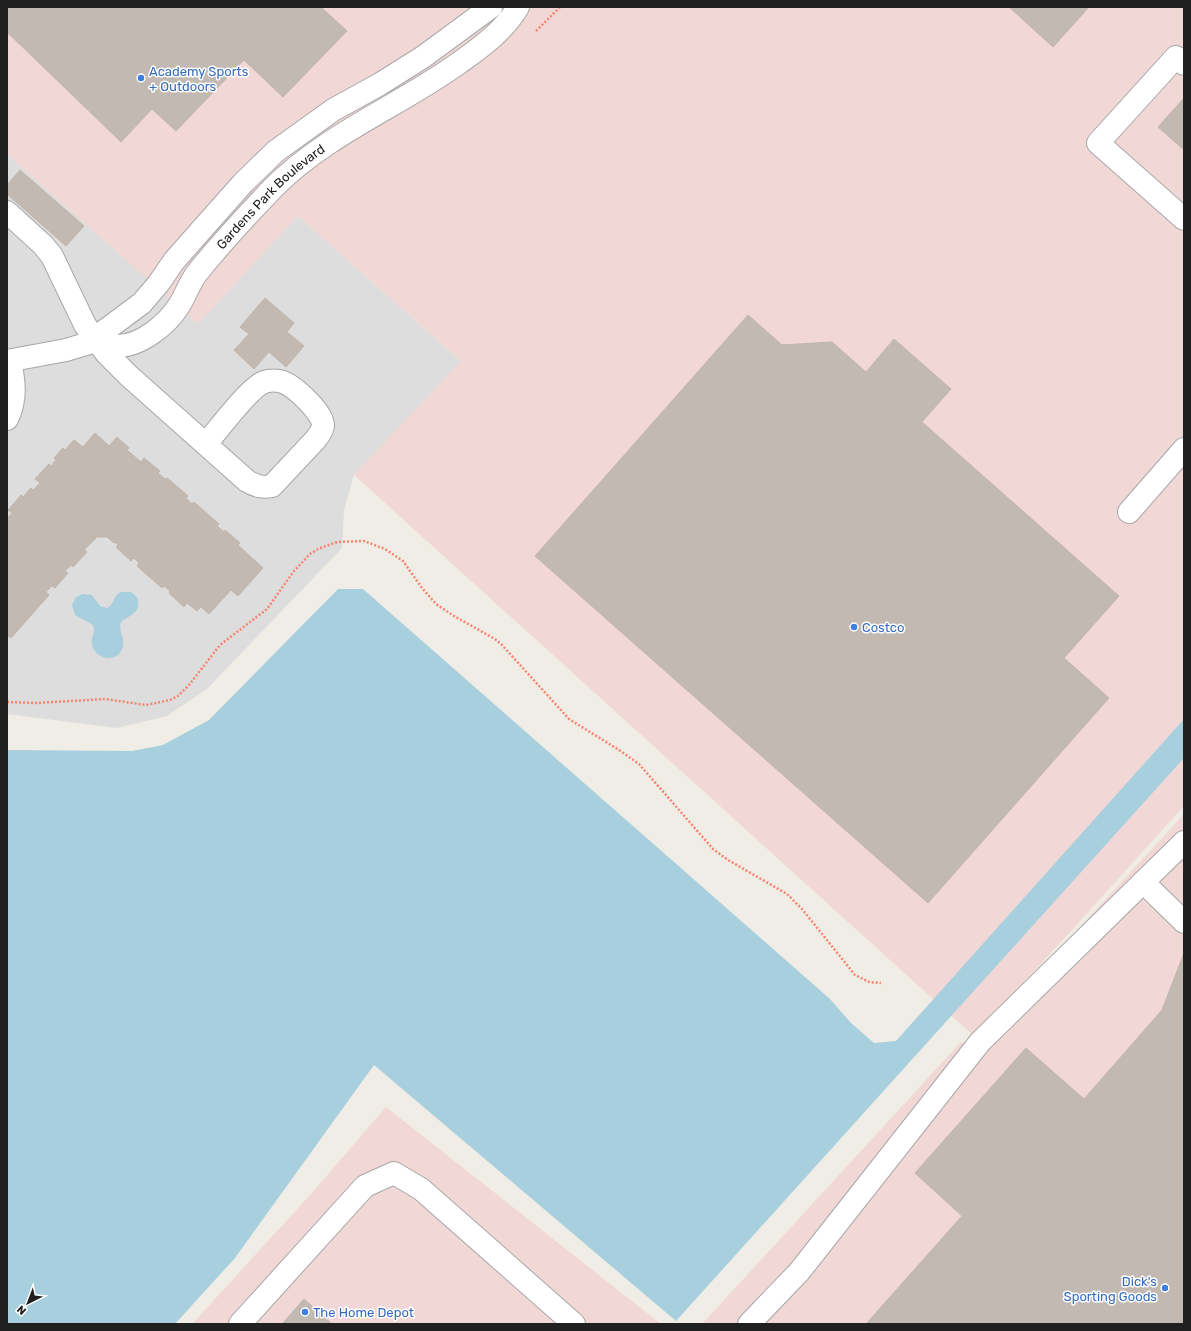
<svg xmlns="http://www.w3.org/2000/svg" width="1191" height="1331" font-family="Rubik,sans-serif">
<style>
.residential{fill:#dedddd}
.commercial{fill:#f1d8d6}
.water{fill:#a7cfdd}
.building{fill:#c1b9b2;stroke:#c2b5a9}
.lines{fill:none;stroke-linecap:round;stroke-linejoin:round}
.minor-casing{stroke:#a7a7a7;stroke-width:24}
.path{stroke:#f8836f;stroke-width:2.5;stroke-dasharray:2 2;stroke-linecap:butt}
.minor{stroke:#fff;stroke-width:22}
.shop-dot{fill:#3f7fe0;stroke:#fff;stroke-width:1.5}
.labels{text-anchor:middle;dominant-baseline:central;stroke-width:3;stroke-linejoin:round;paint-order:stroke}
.shop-label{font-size:13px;fill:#366cbe;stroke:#fff;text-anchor:start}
.street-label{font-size:13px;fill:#202020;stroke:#fff}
</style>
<rect width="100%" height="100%" fill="#f0ede6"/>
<!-- residential -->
<path class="residential" d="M7 154 198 323 298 216 462 362 354 475 344 510 342 548 207 689 167 716 117 728 7 714Z"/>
<!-- commercial -->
<path class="commercial" d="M7 7H1184V806L975 1037 354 475 461 361 298 216 198 324 7 154Z
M1184 814V1324H702L960 1043 976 1040Z
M386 1107 661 1324H192L311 1194Z"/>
<!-- water -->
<path class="water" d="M338 589H363L830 999 851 1023 874 1043 896 1041 1184 719V758L676 1321 374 1065 235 1258 175 1324H7V750L132 751 163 745 209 720Z
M122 592H131L137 597C142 613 131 614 121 622 118 631 125 637 123 646 120 663 96 661 92 645 90 638 96 633 93 625L75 615 72 605 76 597 83 594 92 595 100 606 107 608C115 604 113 594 122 592Z"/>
<!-- building -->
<path class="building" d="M7 7H321L347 31 283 97 244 60 176 131 152 109 121 142 7 32Z
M1009 7H1089L1053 47Z
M1184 98V150L1158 127Z
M20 170 84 226 66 246 7 194V185Z
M265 298 294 323 287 332 304 346 286 367 269 352 254 369 234 350 249 334 240 327Z
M748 315 782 345 832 342 866 372 894 339 951 389 922 422 1119 596 1064 658 1109 698 928 903 535 556Z
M95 433 109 446 117 437 129 448 127 450 141 462 144 458 160 471 158 473 165 479 167 478 172 482 188 496 186 498 192 504 194 502 219 524 217 526 224 532 225 530 240 543 238 545 263 568 238 596 231 590 209 614 201 607 197 611 187 603 184 607 169 593 170 591 164 586 162 588 137 566 139 563 134 558 131 561 116 547 118 545 115 542 114 543 107 537H97L84 550 87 552 73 567 71 565 65 571 68 573 55 588 52 586 46 592 49 595 11 638 7 635V519L12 513 8 510 21 495 23 497 31 488 33 490 40 483 35 479 49 464 51 466 56 460 54 458 63 448 65 450 74 440 83 447Z
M1184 953V1324H866L962 1216 915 1173 1026 1048 1084 1099 1162 1010Z
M304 1299 332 1324H282Z"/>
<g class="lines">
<defs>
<g id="minor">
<path d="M1184 64 1176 57 1098 143 1184 219"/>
<path d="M7 212 43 245 52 256 85 325 106 353 129 376 247 481C256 486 262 488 272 486L316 439C319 435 322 431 323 426 324 413 294 386 283 382 277 380 270 380 264 382 250 387 217 431 206 444"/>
<path id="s1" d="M96 341C102 343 109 346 116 346 140 347 168 324 180 304 186 294 190 282 197 273 221 243 248 214 274 187 327 134 399 106 459 63 481 47 504 31 518 7"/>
<path d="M7 361 66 350 96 341 103 332 142 303 159 283 174 261 203 228 243 183 276 151 333 110 380 84 423 57 491 7"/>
<path d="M7 419C17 400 14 380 10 361"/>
<path d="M1129 512 1184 449"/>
<path d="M1143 882 1184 922"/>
<path d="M240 1324 365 1186 394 1173 421 1189 574 1324"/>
<path d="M749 1324 799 1272 980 1042 1184 842"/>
</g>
</defs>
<!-- minor casing -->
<use href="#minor" class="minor-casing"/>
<!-- path -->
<path class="path" d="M536 31 560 7
M7 702 36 703 105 699 146 705 170 700 178 696 189 685 220 645 267 609 294 571 310 554 318 549 337 542 364 541 385 549 403 561 422 588 436 604 454 616 495 639 502 645 569 719 619 750 639 764 713 849 728 860 787 894 802 909 855 975 869 982 881 983"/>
<!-- minor -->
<use href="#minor" class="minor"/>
</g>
<!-- markers -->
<g class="shop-dot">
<circle cx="141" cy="78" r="4"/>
<circle cx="854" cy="627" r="4"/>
<circle cx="1165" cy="1288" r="4"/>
<circle cx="305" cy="1312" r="4"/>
</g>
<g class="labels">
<!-- shop labels -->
<g class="shop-label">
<text x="149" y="71">Academy Sports<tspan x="149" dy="15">+ Outdoors</tspan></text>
<text x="862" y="627">Costco</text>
<text x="1157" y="1281" text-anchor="end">Dick's<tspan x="1157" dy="15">Sporting Goods</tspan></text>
<text x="313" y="1312">The Home Depot</text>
</g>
<!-- street labels -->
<g class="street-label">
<text stroke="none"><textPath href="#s1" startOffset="242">Gardens Park Boulevard</textPath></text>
</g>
</g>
<!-- border -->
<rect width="1191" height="1331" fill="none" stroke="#202020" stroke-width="16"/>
<!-- north arrow -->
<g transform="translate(28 1303) rotate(222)" stroke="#ffffff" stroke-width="3" paint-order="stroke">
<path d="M0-3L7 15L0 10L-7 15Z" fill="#202020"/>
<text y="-6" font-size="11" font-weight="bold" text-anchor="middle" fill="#202020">N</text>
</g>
</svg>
